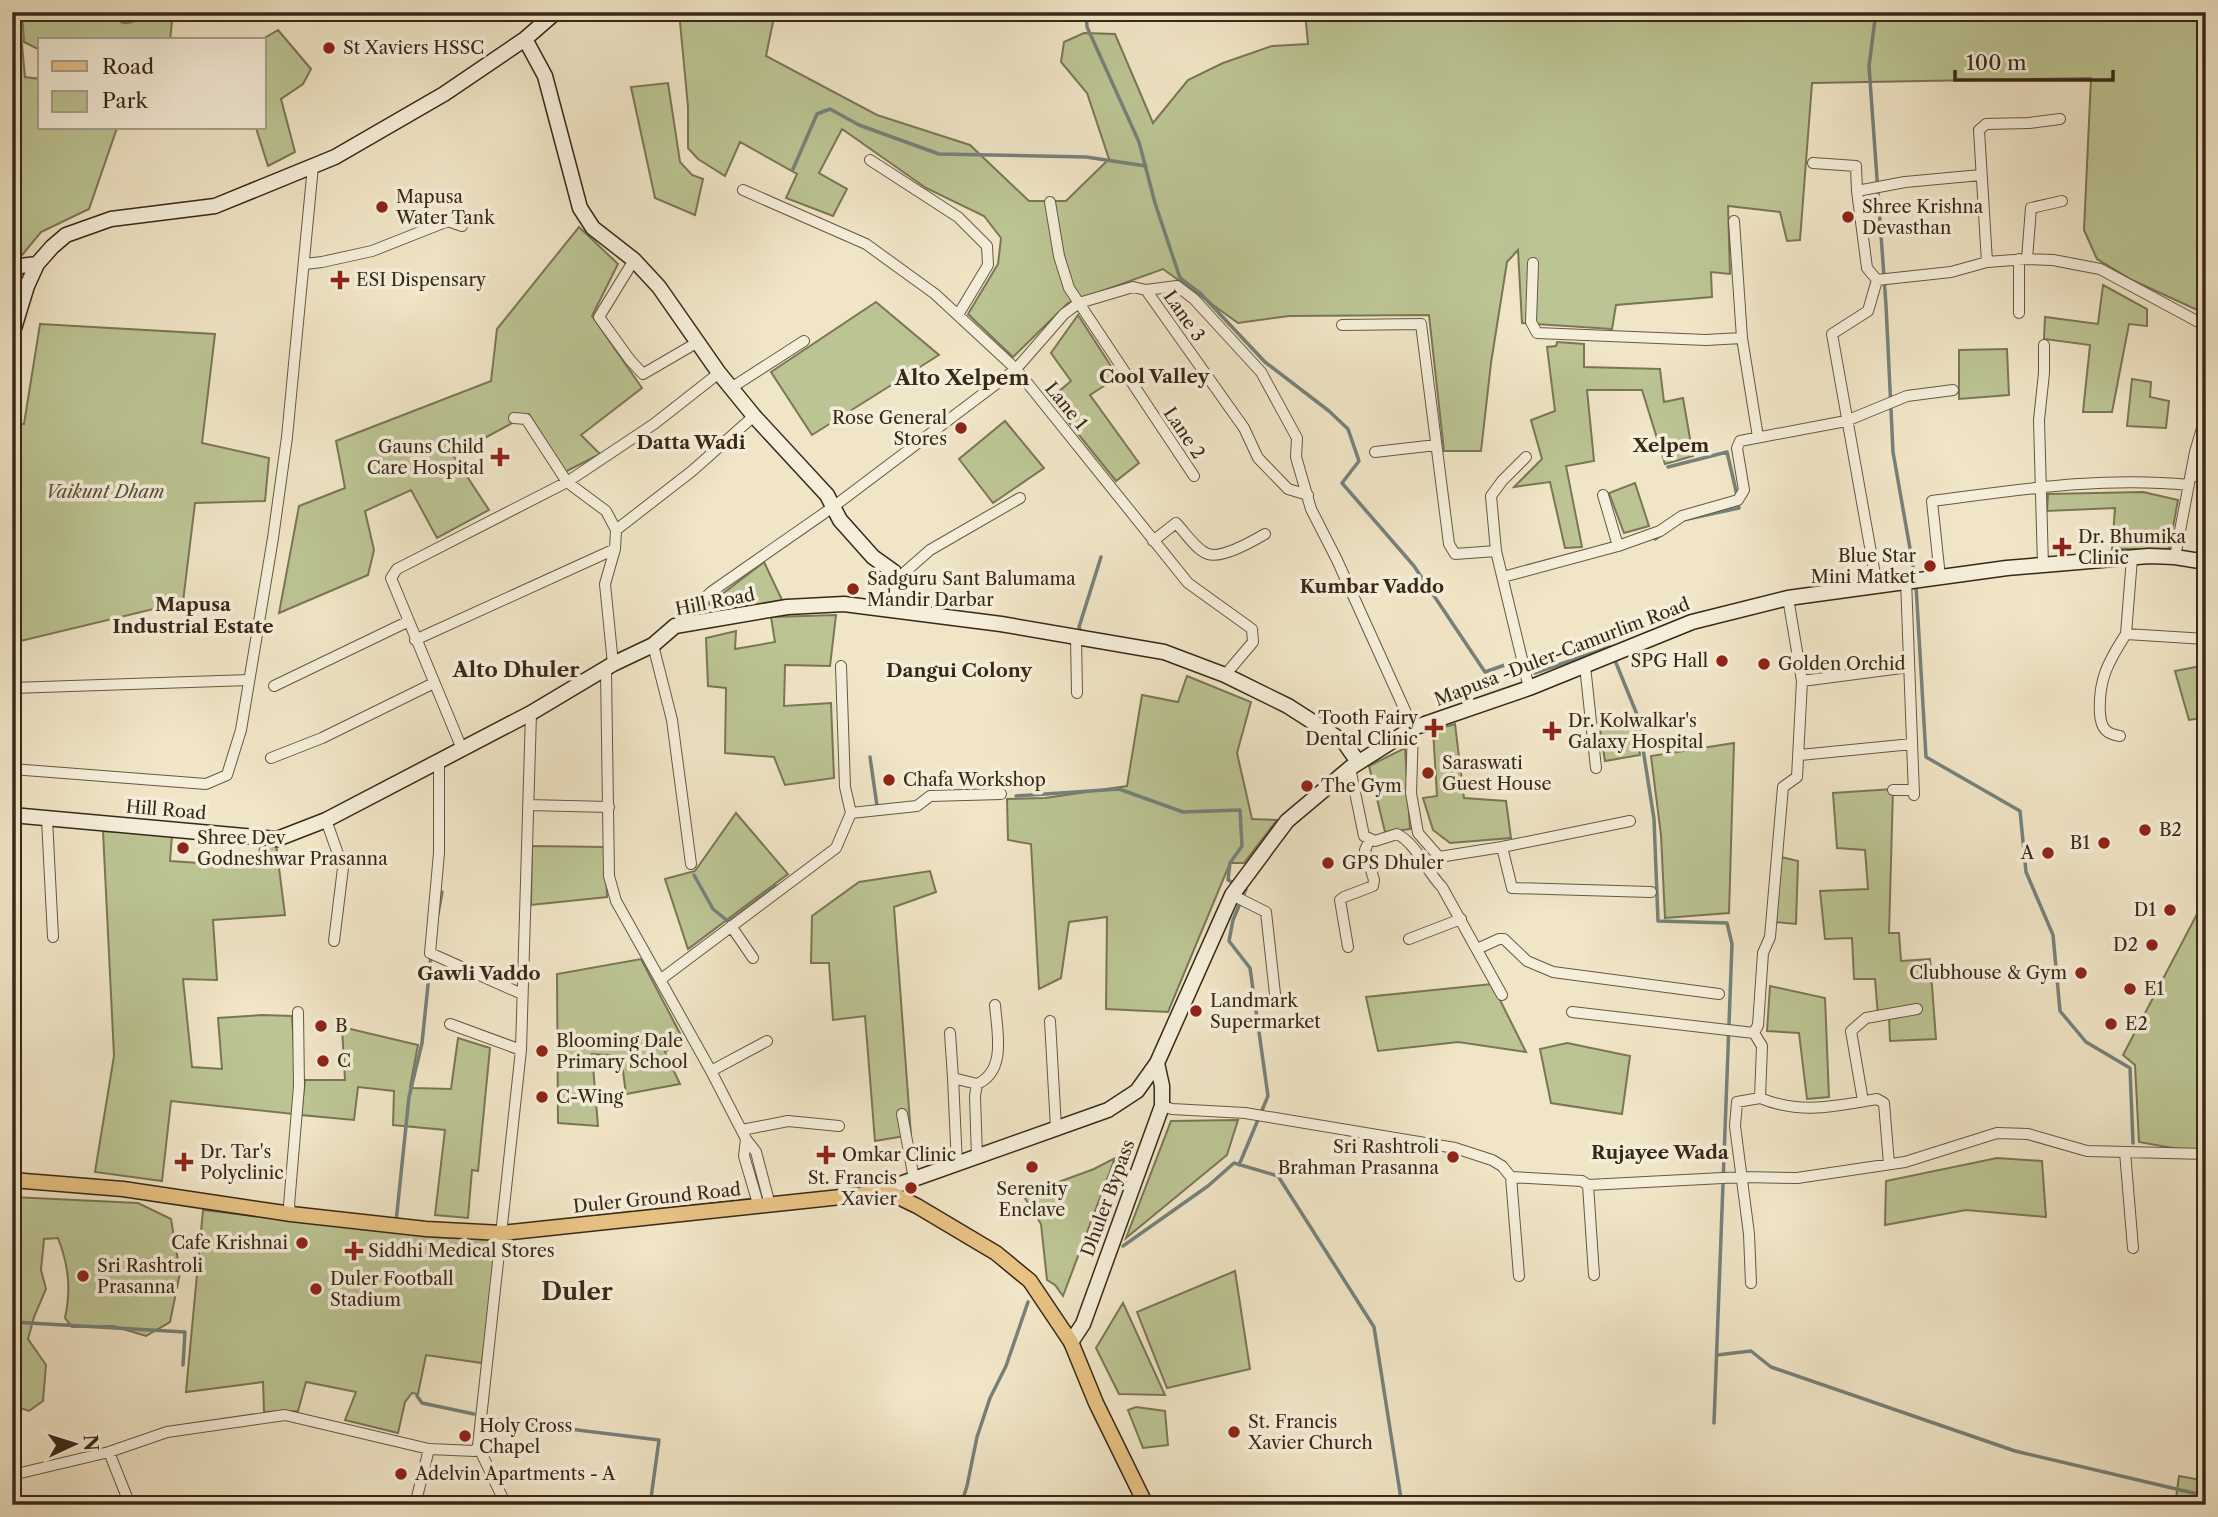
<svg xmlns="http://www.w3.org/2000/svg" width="2218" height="1517" font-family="'Libre Caslon Text',serif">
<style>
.green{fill:#bcc493;stroke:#7a7656;stroke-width:2}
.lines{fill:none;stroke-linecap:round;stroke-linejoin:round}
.stream{stroke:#75817b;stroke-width:3.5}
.street-casing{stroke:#675744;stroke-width:12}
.secondary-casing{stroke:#392819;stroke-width:17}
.primary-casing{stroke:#392819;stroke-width:17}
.street{stroke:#f5eeda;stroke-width:10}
.secondary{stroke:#f5eeda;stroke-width:14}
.primary{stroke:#e8c283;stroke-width:14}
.poi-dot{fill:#8f2418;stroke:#f5eeda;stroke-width:2.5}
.labels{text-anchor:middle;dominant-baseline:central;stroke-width:7;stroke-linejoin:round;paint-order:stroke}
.poi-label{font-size:18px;fill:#392819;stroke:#f5eeda;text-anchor:start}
.street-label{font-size:18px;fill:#392819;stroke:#f5eeda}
.park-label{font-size:18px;font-style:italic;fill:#5a4f38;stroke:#f5eeda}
.neighbourhood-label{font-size:19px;font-weight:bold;fill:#392819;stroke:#f5eeda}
.quarter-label{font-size:21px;font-weight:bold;fill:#392819;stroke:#f5eeda}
.district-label{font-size:24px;font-weight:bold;fill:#392819;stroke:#f5eeda}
</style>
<rect width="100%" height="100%" fill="#f0e5c6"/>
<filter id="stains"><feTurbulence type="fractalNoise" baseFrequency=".00286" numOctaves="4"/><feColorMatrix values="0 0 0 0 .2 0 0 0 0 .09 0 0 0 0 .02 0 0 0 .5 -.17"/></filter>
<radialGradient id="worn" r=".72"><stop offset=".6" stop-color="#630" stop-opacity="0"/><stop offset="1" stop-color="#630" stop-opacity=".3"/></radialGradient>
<!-- green -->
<path class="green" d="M12 12H19L25 77 40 79V128H117L89 209 41 232 18 260 20 216 12 215Z
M22 12H111C122 28 127 24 143 18L145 12H173L170 40H40V50L24 42Z
M674 12H775L766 56 877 115 970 145 1029 201H1066L1109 159 1087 93 1061 62 1064 42 1084 33 1115 34 1153 123 1188 80 1223 63 1272 46 1308 44 1305 12H2206V314L2132 280 2097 259 2084 230 2091 78 1812 83 1800 240 1787 241 1780 212 1728 206 1730 274 1711 272 1712 297 1616 305 1612 329 1522 323 1518 250 1507 262 1491 363 1481 451H1444L1429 315 1289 316 1238 323 1163 269 1068 303 1013 357 968 314 998 264 1001 238 984 216 926 188 842 129 819 173 847 189 833 216 786 198 797 174 740 142 725 176 698 159 688 148V107L680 22Z
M278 30 311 69 303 84 281 99 295 152 268 166 256 128H264V40H261Z
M668 83 680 162 692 175 703 179 695 215 655 198 631 87Z
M579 227 618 264 592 316 642 388 581 435 600 454 565 472 529 414 453 455 489 510 437 538 411 490 365 511 374 550 368 575 279 613 299 506 345 488 336 441 491 381 497 329Z
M2103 285 2147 309V326L2129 324 2112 412H2083L2090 345 2044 339 2045 317 2098 324Z
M876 302 939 355 812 435 771 372Z
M1078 315 1118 377 1090 395 1139 463 1116 481 1050 399 1071 381 1051 353Z
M40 324 215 334 202 443 269 458 265 501 195 503 183 602 12 643V499L18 463 12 461V423L24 424Z
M1557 342 1584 344V367L1660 369 1664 402 1683 398 1693 456 1665 464 1642 390H1587L1594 461 1566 466 1582 547 1565 548 1550 482 1514 487 1542 459 1531 420 1555 411 1547 347 1556 346Z
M2007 349 2009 395 1959 399V350Z
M2132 379 2151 382 2150 397 2169 401 2166 428 2127 426Z
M1005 421 1044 468 993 503 959 459Z
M1635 483 1649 526 1624 533 1609 493Z
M2143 492 2178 500 2169 549H2112L2115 508 2047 511 2048 494Z
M764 562 783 602 710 613 708 605Z
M836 615 830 666 785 665 784 706 831 703 834 778 785 785 774 757 725 753 726 688 708 686 706 638 736 631 735 649 775 642 771 617Z
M2206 665V725L2203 718 2189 720 2175 671Z
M1187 676 1251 702 1237 753 1252 819 1277 820 1244 863H1230L1168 1012 1106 1009 1107 917 1069 922 1061 978 1039 989 1031 844 1008 840 1007 799 1045 798 1127 786 1142 695 1178 702Z
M1634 716 1640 755 1605 761 1599 723Z
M1455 724 1464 798 1506 801 1511 838 1450 843 1433 830 1423 798 1437 796 1433 730Z
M1734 743 1729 913 1665 918 1661 835 1651 756Z
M1405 748 1410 829 1385 832 1369 766Z
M1893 789 1889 933H1899L1901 961 1930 959 1936 1039 1890 1041 1889 1016H1878L1875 979H1854L1852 938 1825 939 1820 891 1868 889 1865 850 1837 848 1833 793Z
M736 813 788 874 688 949 665 879 695 871Z
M103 831 172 835 170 861 258 867 260 845 276 844 285 915 213 920 217 980 183 979 192 1067 222 1069 218 1018 262 1015 292 1016 296 1083 293 1114 171 1101 162 1181 95 1172 114 1056Z
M532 846 605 847 607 897 531 905Z
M1781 857 1798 861 1796 924 1775 922Z
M930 871 936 892 894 907 911 1135 875 1141 865 1016 833 1020 829 963H811L812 916 859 882Z
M2206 897V1154L2139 1142 2135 1065 2123 1055Z
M641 959 684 1041 665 1052 680 1084 626 1094 621 1056 592 1054 598 1126 558 1123 557 974Z
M1492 984 1526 1052 1458 1042 1378 1051 1366 997Z
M1770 986 1825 998 1829 1097 1807 1099 1799 1033 1767 1031Z
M342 1027 418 1045 410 1087 414 1088 451 1089 458 1038 490 1048 478 1171 472 1170 468 1218 435 1215 445 1130 393 1125 394 1091 358 1087 354 1120 301 1115 305 1080H345Z
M1567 1043 1630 1056 1622 1114 1551 1103 1540 1049Z
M1238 1120 1227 1155 1126 1238 1171 1121Z
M1115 1158 1063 1296 1055 1285 1047 1280 1041 1224 1023 1195 1094 1169Z
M1997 1158 2042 1161 2046 1217 1966 1210 1885 1225 1886 1181Z
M12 1197 138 1203 171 1219 180 1273 170 1322 146 1336 113 1326 72 1327 65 1318C71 1290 69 1266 58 1238L44 1239 41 1270 46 1289 34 1317 28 1339 46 1365 43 1401 29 1411 12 1405Z
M203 1210 436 1237 498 1240 482 1363 426 1355 418 1394 412 1393 405 1402 398 1433 345 1420 356 1392 306 1382 298 1411 264 1412 263 1382 186 1392Z
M1235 1271 1250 1369 1167 1388 1137 1312Z
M1123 1303 1165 1395 1119 1394 1096 1348Z
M1136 1407 1165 1411 1168 1445 1143 1448 1128 1410Z
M2179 1476 2206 1481V1505H2175Z"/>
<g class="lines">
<!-- stream -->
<path class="stream" d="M1086 12 1087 27 1139 142 1155 203 1180 278 1201 294 1265 362 1329 411 1348 429 1359 461 1342 483 1414 566 1485 672 1519 660
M1876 12 1869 66 1886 305 1893 452 1915 577
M793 169 817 114 830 109 859 125 939 154 1086 157 1146 166
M1668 467 1727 452 1737 495
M1683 520 1739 508 1738 503
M1655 539 1662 534
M1916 585 1926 757 2020 811 2026 872 2053 935 2060 1011 2086 1042 2130 1068 2133 1143
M1081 632 1079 627 1101 557
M1526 657 1532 671 1535 673 1610 647 1611 650
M1614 658 1638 717 1654 819 1658 921 1727 923 1732 944 1714 1423
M870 757 877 806
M1016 796 1119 789 1183 812 1240 810 1242 846 1230 863 1228 880 1235 884
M694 875 713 909 729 922 776 886
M438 914 442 892
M1239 1165 1268 1096 1250 968 1229 941 1233 920 1246 889 1242 887
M396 1222 409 1097 422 1043 431 956
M1123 1246 1208 1186 1234 1163 1278 1176 1374 1327 1402 1505
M12 1322 185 1332 183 1365
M1717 1355 1751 1351 1771 1367 2015 1451 2206 1496
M417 1396 422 1403 474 1414
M488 1419 659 1440 650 1505
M961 1505 967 1486 977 1437 990 1398 1006 1366 1028 1302"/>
<defs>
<path id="street" d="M870 160 958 217 987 246 988 265 958 315
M1813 163 1856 166 1857 191 1867 268 1877 280
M743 190 866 244 935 294 1016 369 1188 583 1252 629 1253 642 1225 675
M1857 191 1905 182 1981 175
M1050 202 1059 256 1069 288 1194 476
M1734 221 1742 338 1758 437
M2027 259 2031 208 2062 201
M634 260 599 317 630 360 643 374 698 342
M1987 262 1979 130 1986 124 2029 123 2060 119
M1533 263 1531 322 1537 333 1706 340 1742 338
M305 264 322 262 372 251 448 221 462 226
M1146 290 1244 428 1258 458 1288 489 1308 495
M2019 313V259
M1342 325 1421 324 1449 544 1455 554 1496 551
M731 388 804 341
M514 418 526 419 567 482 606 511 616 530 615 549 605 584 613 664
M1375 452 1436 445
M1526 457 1502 481 1491 496 1496 551 1529 688
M2191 475 2206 478
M1603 495 1618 546
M616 530 692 471 754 416
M1153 541 1176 523C1185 532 1196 550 1208 554 1222 559 1253 541 1265 534
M2175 557 2195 452 2206 415
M2132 558 2126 634 2206 639
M2043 566 2039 420 2044 373V345
M1503 577 1618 546 1660 531 1682 516 1738 500 1744 490 1737 448 1740 441 1846 421 1907 396 1953 390
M1940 577 1932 501C2017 490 2103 476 2189 485
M897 579 930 550 1020 498
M1906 580 1914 795
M1877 586 1832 334 1868 311 1877 280 1951 272 1987 262 2027 259 2053 260 2100 269 2206 326
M676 626 711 592 833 507 1016 369 1064 314 1079 303 1133 287 1146 290 1177 286 1194 299 1261 372 1297 438 1296 457 1311 509 1337 560 1413 728 1411 793 1418 833 1439 857 1502 847 1630 821
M1076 637 1077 693
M415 640 615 549
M653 645 672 720 691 864
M1585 666 1596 768
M606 671 609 876 616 901 711 1071 746 1139 756 1152 770 1205
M1802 681 1909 667
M274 686 407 622
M12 688 249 680
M2120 736C2106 734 2101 728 2100 714 2098 680 2108 662 2126 634
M462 749 391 578 397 569 567 482 654 424 719 373
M1800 755 1912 744
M271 758 322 738 434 683
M439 761V853L430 953 522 994
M1350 768 1364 836 1375 841 1397 834C1417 844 1426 871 1442 887L1502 995
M12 769 206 784 227 775 241 730 273 538 287 437 313 166
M1893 790H1914
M528 805 609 807
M851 813 917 806 930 796 1001 794
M47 819 53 937
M326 820 343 868 334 941
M1502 847 1512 888 1651 892
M1232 895 1266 912 1276 1003
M731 926 753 958
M1409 939 1461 919
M1348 947 1340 900 1344 897 1373 886 1374 880 1365 850 1370 839
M1477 949 1499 939H1504L1527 961 1553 972 1719 994
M660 980 836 848 851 813 845 787 841 666
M1572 1012 1754 1033
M1050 1021 1056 1128
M450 1024 521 1050
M950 1033 953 1078 977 1084
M1754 1033 1758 1025 1763 953 1770 937 1783 787 1797 777 1802 681 1788 598
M1754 1033 1762 1046 1760 1098C1801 1115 1835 1106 1877 1099L1884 1103 1889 1164
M711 1071 767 1041
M953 1078 957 1165
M1863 1101 1851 1031 1866 1018 1917 1009
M1162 1106 1172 1109 1245 1113 1455 1148 1492 1160 1502 1166 1511 1177 1582 1181 1588 1185 1742 1177 1797 1178 1905 1162 1997 1133 2028 1134 2087 1151 2206 1154
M902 1114 914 1179
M742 1130 788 1121 839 1126
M746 1139 744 1156 759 1207
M2125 1152 2133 1248
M977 1158 975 1096 977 1084C1007 1071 997 1031 995 1005
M1511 1177 1519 1276
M1588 1185 1594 1275
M291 1214 289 1205 299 1086 298 1012
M2203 1226 2206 1185
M1751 1283 1749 1234 1735 1126 1737 1102 1760 1098
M478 1446 506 1505
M109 1452 130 1505
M12 1475 109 1452 167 1432 285 1415 429 1449 475 1451 478 1446 521 1050 531 713
M415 1505 429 1449"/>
<path id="secondary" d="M525 39 545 76 580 208 593 228 634 260 659 287 719 373 754 416 827 495 840 520 873 557 894 572 897 579V600L899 609
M12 267 37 264
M12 335 27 286 37 264 52 247 66 235 111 219 215 206 335 157 444 94 525 39 556 12
M12 815 277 839 326 820 531 713 613 664 653 645 675 626 787 607 844 604 1001 624 1164 652 1225 675 1288 706 1344 742 1358 762
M888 1192 897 1185 1108 1110 1137 1091 1157 1063 1232 895 1287 821 1350 768 1413 728 1529 688 1692 622 1788 598 2007 568 2149 556 2175 557 2206 562
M1071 1342 1083 1324 1162 1106V1086L1157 1063"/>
<path id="primary" d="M12 1180 123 1189 291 1214 426 1229 502 1233 888 1192 917 1206 996 1253 1030 1281 1071 1342 1096 1403 1146 1505"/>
</defs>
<!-- street casing -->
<use href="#street" class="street-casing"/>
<!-- secondary casing -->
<use href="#secondary" class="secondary-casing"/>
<!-- primary casing -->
<use href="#primary" class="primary-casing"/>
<!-- street -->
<use href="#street" class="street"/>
<!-- secondary -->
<use href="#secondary" class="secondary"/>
<!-- primary -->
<use href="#primary" class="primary"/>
</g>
<!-- markers -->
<g class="poi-dot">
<circle cx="329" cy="48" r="7"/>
<circle cx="382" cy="207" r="7"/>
<circle cx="1848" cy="217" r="7"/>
<path d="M336.5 269.5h7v7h7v7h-7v7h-7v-7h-7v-7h7z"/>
<circle cx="961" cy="428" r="7"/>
<path d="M496.5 446.5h7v7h7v7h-7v7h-7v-7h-7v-7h7z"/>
<path d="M2058.5 536.5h7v7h7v7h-7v7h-7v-7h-7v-7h7z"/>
<circle cx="1930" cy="566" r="7"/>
<circle cx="853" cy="589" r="7"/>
<circle cx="1722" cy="661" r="7"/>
<circle cx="1764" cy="664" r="7"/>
<path d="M1430.5 717.5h7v7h7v7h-7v7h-7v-7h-7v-7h7z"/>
<path d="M1548.5 720.5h7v7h7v7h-7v7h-7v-7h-7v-7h7z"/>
<circle cx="1428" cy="773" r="7"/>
<circle cx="889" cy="780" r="7"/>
<circle cx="1307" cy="786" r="7"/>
<circle cx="2145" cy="830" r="7"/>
<circle cx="2104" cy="843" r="7"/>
<circle cx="183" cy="848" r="7"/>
<circle cx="2048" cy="853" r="7"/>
<circle cx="1328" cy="863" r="7"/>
<circle cx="2170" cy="910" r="7"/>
<circle cx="2152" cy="945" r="7"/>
<circle cx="2081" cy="973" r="7"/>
<circle cx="2130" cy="989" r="7"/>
<circle cx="1196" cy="1011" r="7"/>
<circle cx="2111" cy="1024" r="7"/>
<circle cx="321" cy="1026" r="7"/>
<circle cx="542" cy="1051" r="7"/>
<circle cx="323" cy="1061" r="7"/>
<circle cx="542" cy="1097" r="7"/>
<path d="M822.5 1144.5h7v7h7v7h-7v7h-7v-7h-7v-7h7z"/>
<circle cx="1453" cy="1157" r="7"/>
<path d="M180.5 1151.5h7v7h7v7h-7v7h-7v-7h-7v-7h7z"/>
<circle cx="1032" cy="1167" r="7"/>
<circle cx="911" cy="1188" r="7"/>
<circle cx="302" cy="1243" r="7"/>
<path d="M350.5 1240.5h7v7h7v7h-7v7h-7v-7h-7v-7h7z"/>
<circle cx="83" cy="1276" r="7"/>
<circle cx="316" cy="1289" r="7"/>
<circle cx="1234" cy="1432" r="7"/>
<circle cx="465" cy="1436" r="7"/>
<circle cx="401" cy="1474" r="7"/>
</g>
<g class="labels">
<!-- poi labels -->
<g class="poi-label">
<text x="343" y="48">St Xaviers HSSC</text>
<text x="396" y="197">Mapusa<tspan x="396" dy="21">Water Tank</tspan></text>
<text x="1862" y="207">Shree Krishna<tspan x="1862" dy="21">Devasthan</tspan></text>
<text x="356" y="280">ESI Dispensary</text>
<text x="947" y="418" text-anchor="end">Rose General<tspan x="947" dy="21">Stores</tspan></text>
<text x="484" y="447" text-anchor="end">Gauns Child<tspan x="484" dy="21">Care Hospital</tspan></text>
<text x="2078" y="537">Dr. Bhumika<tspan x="2078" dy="21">Clinic</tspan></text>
<text x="1916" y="556" text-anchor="end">Blue Star<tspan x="1916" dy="21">Mini Matket</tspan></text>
<text x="867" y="579">Sadguru Sant Balumama<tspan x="867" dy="21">Mandir Darbar</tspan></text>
<text x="1708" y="661" text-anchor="end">SPG Hall</text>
<text x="1778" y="664">Golden Orchid</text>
<text x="1418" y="718" text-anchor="end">Tooth Fairy<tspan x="1418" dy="21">Dental Clinic</tspan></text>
<text x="1568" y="721">Dr. Kolwalkar's<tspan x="1568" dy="21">Galaxy Hospital</tspan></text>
<text x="1442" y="763">Saraswati<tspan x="1442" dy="21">Guest House</tspan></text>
<text x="903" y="780">Chafa Workshop</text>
<text x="1321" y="786">The Gym</text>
<text x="2159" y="830">B2</text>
<text x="197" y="838">Shree Dev<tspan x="197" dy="21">Godneshwar Prasanna</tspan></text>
<text x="2090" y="843" text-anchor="end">B1</text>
<text x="2034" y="853" text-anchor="end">A</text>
<text x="1342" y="863">GPS Dhuler</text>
<text x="2156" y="910" text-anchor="end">D1</text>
<text x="2138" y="945" text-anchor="end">D2</text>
<text x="2067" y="973" text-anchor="end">Clubhouse &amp; Gym</text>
<text x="2144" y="989">E1</text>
<text x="1210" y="1001">Landmark<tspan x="1210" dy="21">Supermarket</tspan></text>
<text x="2125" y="1024">E2</text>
<text x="335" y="1026">B</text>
<text x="556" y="1041">Blooming Dale<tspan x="556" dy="21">Primary School</tspan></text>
<text x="337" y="1061">C</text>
<text x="556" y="1097">C-Wing</text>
<text x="1439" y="1147" text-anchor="end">Sri Rashtroli<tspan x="1439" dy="21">Brahman Prasanna</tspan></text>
<text x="200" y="1152">Dr. Tar's<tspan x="200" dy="21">Polyclinic</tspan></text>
<text x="842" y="1155">Omkar Clinic</text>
<text x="897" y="1178" text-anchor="end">St. Francis<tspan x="897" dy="21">Xavier</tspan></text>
<text x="1032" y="1189" text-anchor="middle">Serenity<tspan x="1032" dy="21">Enclave</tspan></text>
<text x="288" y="1243" text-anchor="end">Cafe Krishnai</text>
<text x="368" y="1251">Siddhi Medical Stores</text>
<text x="97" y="1266">Sri Rashtroli<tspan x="97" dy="21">Prasanna</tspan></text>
<text x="330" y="1279">Duler Football<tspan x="330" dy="21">Stadium</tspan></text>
<text x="1248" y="1422">St. Francis<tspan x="1248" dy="21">Xavier Church</tspan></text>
<text x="479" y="1426">Holy Cross<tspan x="479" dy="21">Chapel</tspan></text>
<text x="415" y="1474">Adelvin Apartments - A</text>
</g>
<!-- street labels -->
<g class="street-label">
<text transform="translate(1184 316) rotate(55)">Lane 3</text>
<text transform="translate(1066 406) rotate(51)">Lane 1</text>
<text transform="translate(1184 433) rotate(56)">Lane 2</text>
<text transform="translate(715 602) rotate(-11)">Hill Road</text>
<text transform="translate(1562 652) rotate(-21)">Mapusa -Duler-Camurlim Road</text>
<text transform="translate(166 810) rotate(5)">Hill Road</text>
<text transform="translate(657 1198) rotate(-6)">Duler Ground Road</text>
<text transform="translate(1108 1198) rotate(-70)">Dhuler Bypass</text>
</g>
<!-- park labels -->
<g class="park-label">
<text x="105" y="492">Vaikunt Dham</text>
</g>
<!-- neighbourhood labels -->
<g class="neighbourhood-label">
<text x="1154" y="376">Cool Valley</text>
<text x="691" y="442">Datta Wadi</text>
<text x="1671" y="445">Xelpem</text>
<text x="1372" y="586">Kumbar Vaddo</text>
<text x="193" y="604">Mapusa<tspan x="193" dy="22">Industrial Estate</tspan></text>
<text x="959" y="670">Dangui Colony</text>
<text x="479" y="973">Gawli Vaddo</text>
<text x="1660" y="1152">Rujayee Wada</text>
</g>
<!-- quarter labels -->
<g class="quarter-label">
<text x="962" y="377">Alto Xelpem</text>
<text x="516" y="669">Alto Dhuler</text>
</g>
<!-- district labels -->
<g class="district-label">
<text x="577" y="1291">Duler</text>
</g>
</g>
<!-- margin -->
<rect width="2218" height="1517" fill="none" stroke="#f0e5c6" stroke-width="42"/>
<rect x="14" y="14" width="2190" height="1489" fill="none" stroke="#392819" stroke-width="3.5"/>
<rect x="21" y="21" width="2176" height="1475" fill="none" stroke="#392819" stroke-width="2"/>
<!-- legend -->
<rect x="38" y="38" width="228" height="91" fill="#f5eeda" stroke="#aa9f8d" stroke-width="2"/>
<rect x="52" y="61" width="35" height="10" fill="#e8c283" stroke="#aa9f8d" stroke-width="2"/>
<text x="102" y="74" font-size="21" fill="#392819">Road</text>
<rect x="52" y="91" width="35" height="21" fill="#bcc493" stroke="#aa9f8d" stroke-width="2"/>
<text x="102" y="108" font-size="21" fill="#392819">Park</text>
<!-- north arrow -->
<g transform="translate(74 1444) rotate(86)" stroke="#f5eeda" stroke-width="5" paint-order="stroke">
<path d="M0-5L12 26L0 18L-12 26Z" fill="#392819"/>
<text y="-10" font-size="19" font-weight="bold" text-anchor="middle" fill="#392819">N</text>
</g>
<!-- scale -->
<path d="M1955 70v10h158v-10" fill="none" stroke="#392819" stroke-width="3.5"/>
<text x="1966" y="70" font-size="21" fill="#392819" stroke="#f5eeda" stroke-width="5" paint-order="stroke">100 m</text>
<rect width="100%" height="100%" filter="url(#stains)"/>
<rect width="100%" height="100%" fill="url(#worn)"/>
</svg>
